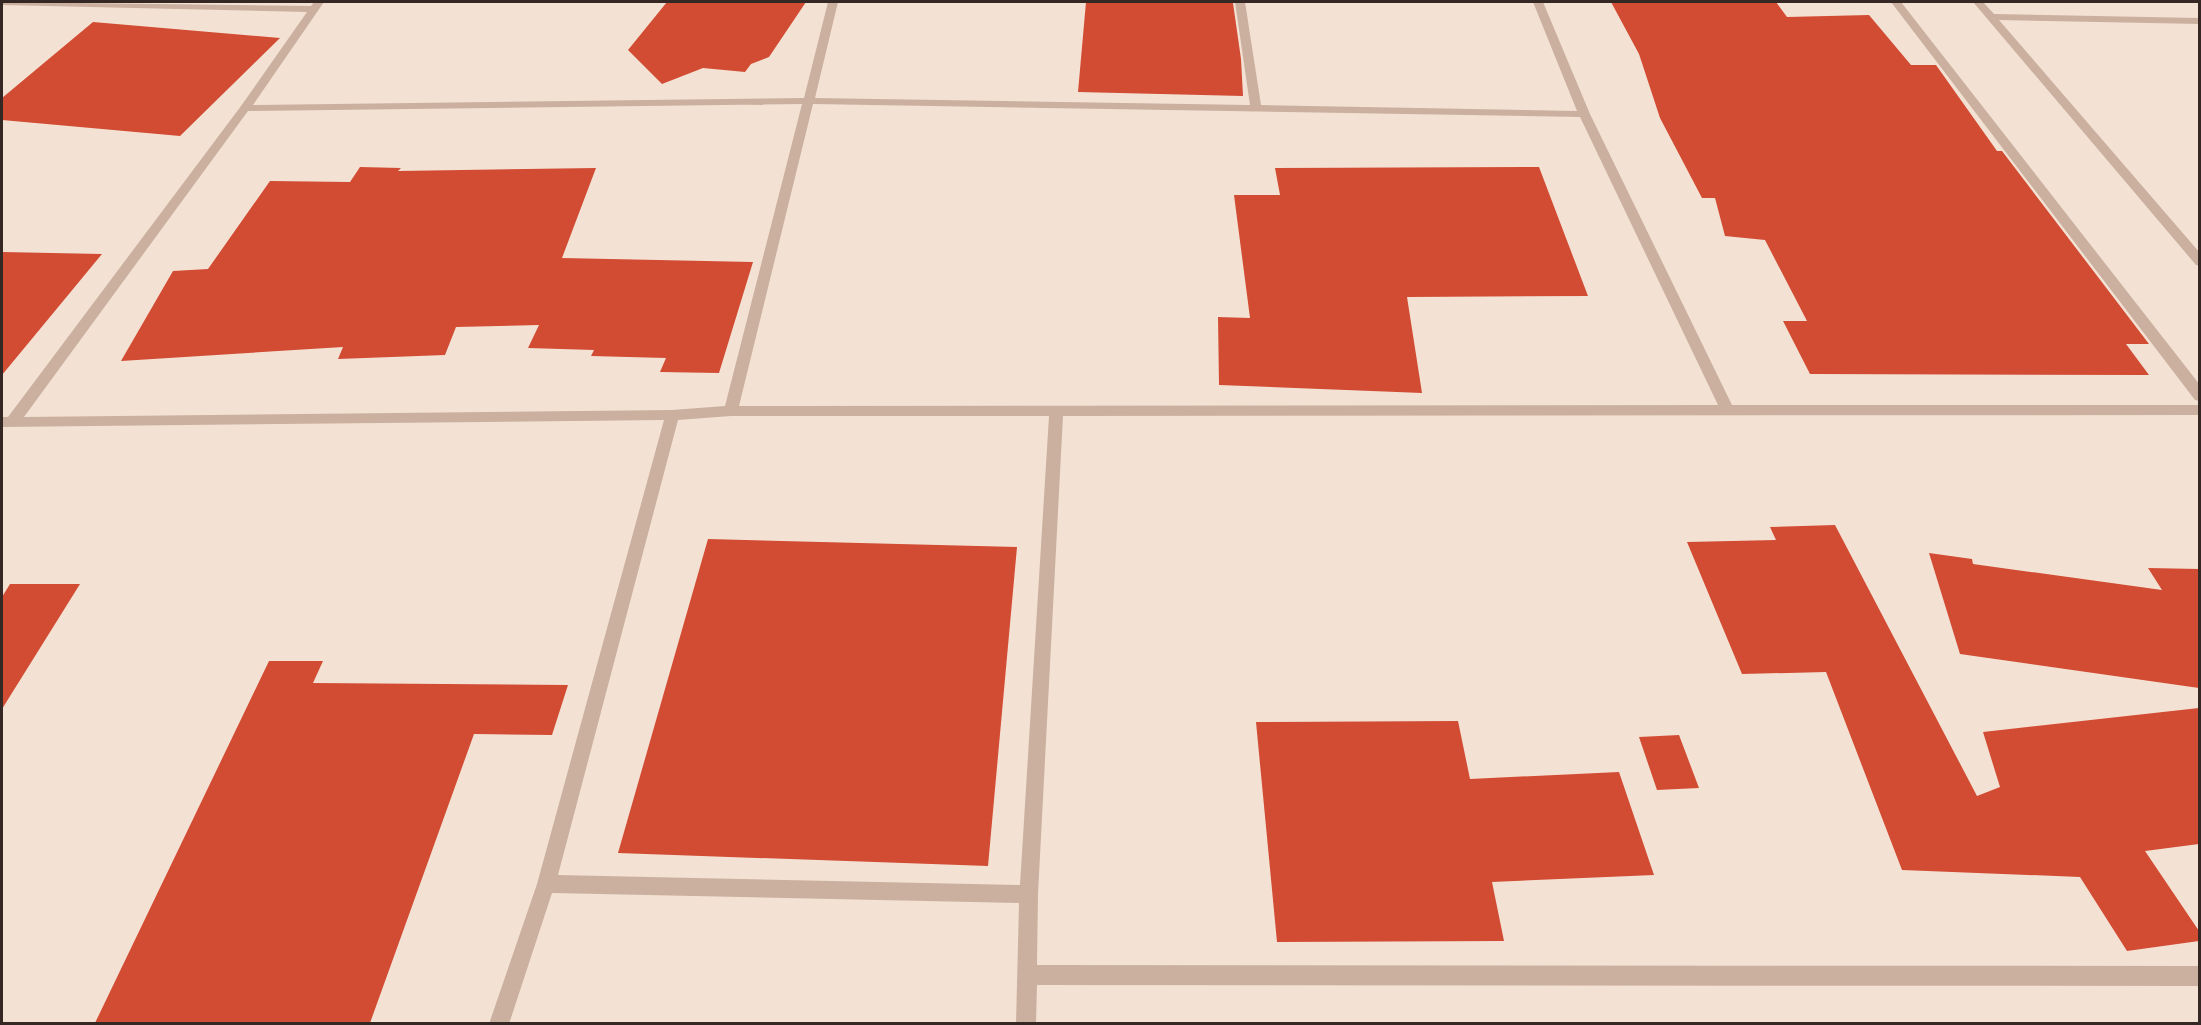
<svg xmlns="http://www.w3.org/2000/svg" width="2201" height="1025" font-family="'Exo 2',sans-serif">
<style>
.building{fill:#d24b33}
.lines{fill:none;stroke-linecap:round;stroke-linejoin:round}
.street{fill:#cbb09f;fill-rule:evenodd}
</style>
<rect width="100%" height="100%" fill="#f3e2d4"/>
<!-- building -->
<path class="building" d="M667 2H806L769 57 751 64 745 72 703 68 662 84 628 50Z
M1086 2 1233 3 1241 59 1243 96 1078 92Z
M1611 2H1776L1787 17 1869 15 1911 65H1936L1997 151H2002L2149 344H2126L2149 375 1810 374 1783 321H1807L1765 240 1725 236 1715 198H1702L1660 118 1639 54Z
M93 22 280 38 180 136 2 120V98Z
M360 167 401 168 398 171 596 168 562 258 753 262 719 373 660 372 666 358 591 356 594 350 528 348 539 325 456 327 445 355 338 359 343 347 121 361 173 271 208 269 270 181 350 182Z
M1539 167 1588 296 1407 297 1422 393 1219 385 1218 317 1250 318 1234 195H1280L1275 168Z
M2 252 102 254 2 375Z
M1835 525 1977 796 2000 787 1983 732 2199 708V844L2145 851 2199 931V941L2127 951 2080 877 1902 870 1826 672 1742 674 1687 542 1776 540 1770 527Z
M708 539 1017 547 988 866 618 853Z
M1929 553 1972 559 1973 564 2162 590 2148 568 2199 569V688L1960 654Z
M10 584H80L2 709V597Z
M269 661H323L313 683 568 685 552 735 474 734 370 1023H95Z
M1458 721 1470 779 1619 772 1654 875 1492 882 1504 941 1277 942 1256 722Z
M1679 735 1699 788 1657 790 1639 737Z"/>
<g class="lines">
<!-- street -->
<path class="street" d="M2 2 311 6 314 2H324L253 105 804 98 828 2H838L815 98 1250 105 1235 2H1245L1261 105 1577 111 1533 2H1543L1590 114 1732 405H2200V415L1063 416 1038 894 1037 965 2200 966V986L1037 985 1036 1024H1016L1019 903 552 893 509 1024H489L537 884 664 420 2 427V417H8L241 106 307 12 2 5ZM802 104 725 406 672 410 24 417 248 111ZM813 104 1580 117 1718 405 739 406ZM731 416H1049L1020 885 558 875 678 420Z
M1891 2H1901L2200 385V401L2195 400Z
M1973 2H1983L1994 14 2200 18V24L1999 20 2200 253V266L2196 265Z"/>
</g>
<!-- border -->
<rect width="2201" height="1025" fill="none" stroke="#342724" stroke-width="6"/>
</svg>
